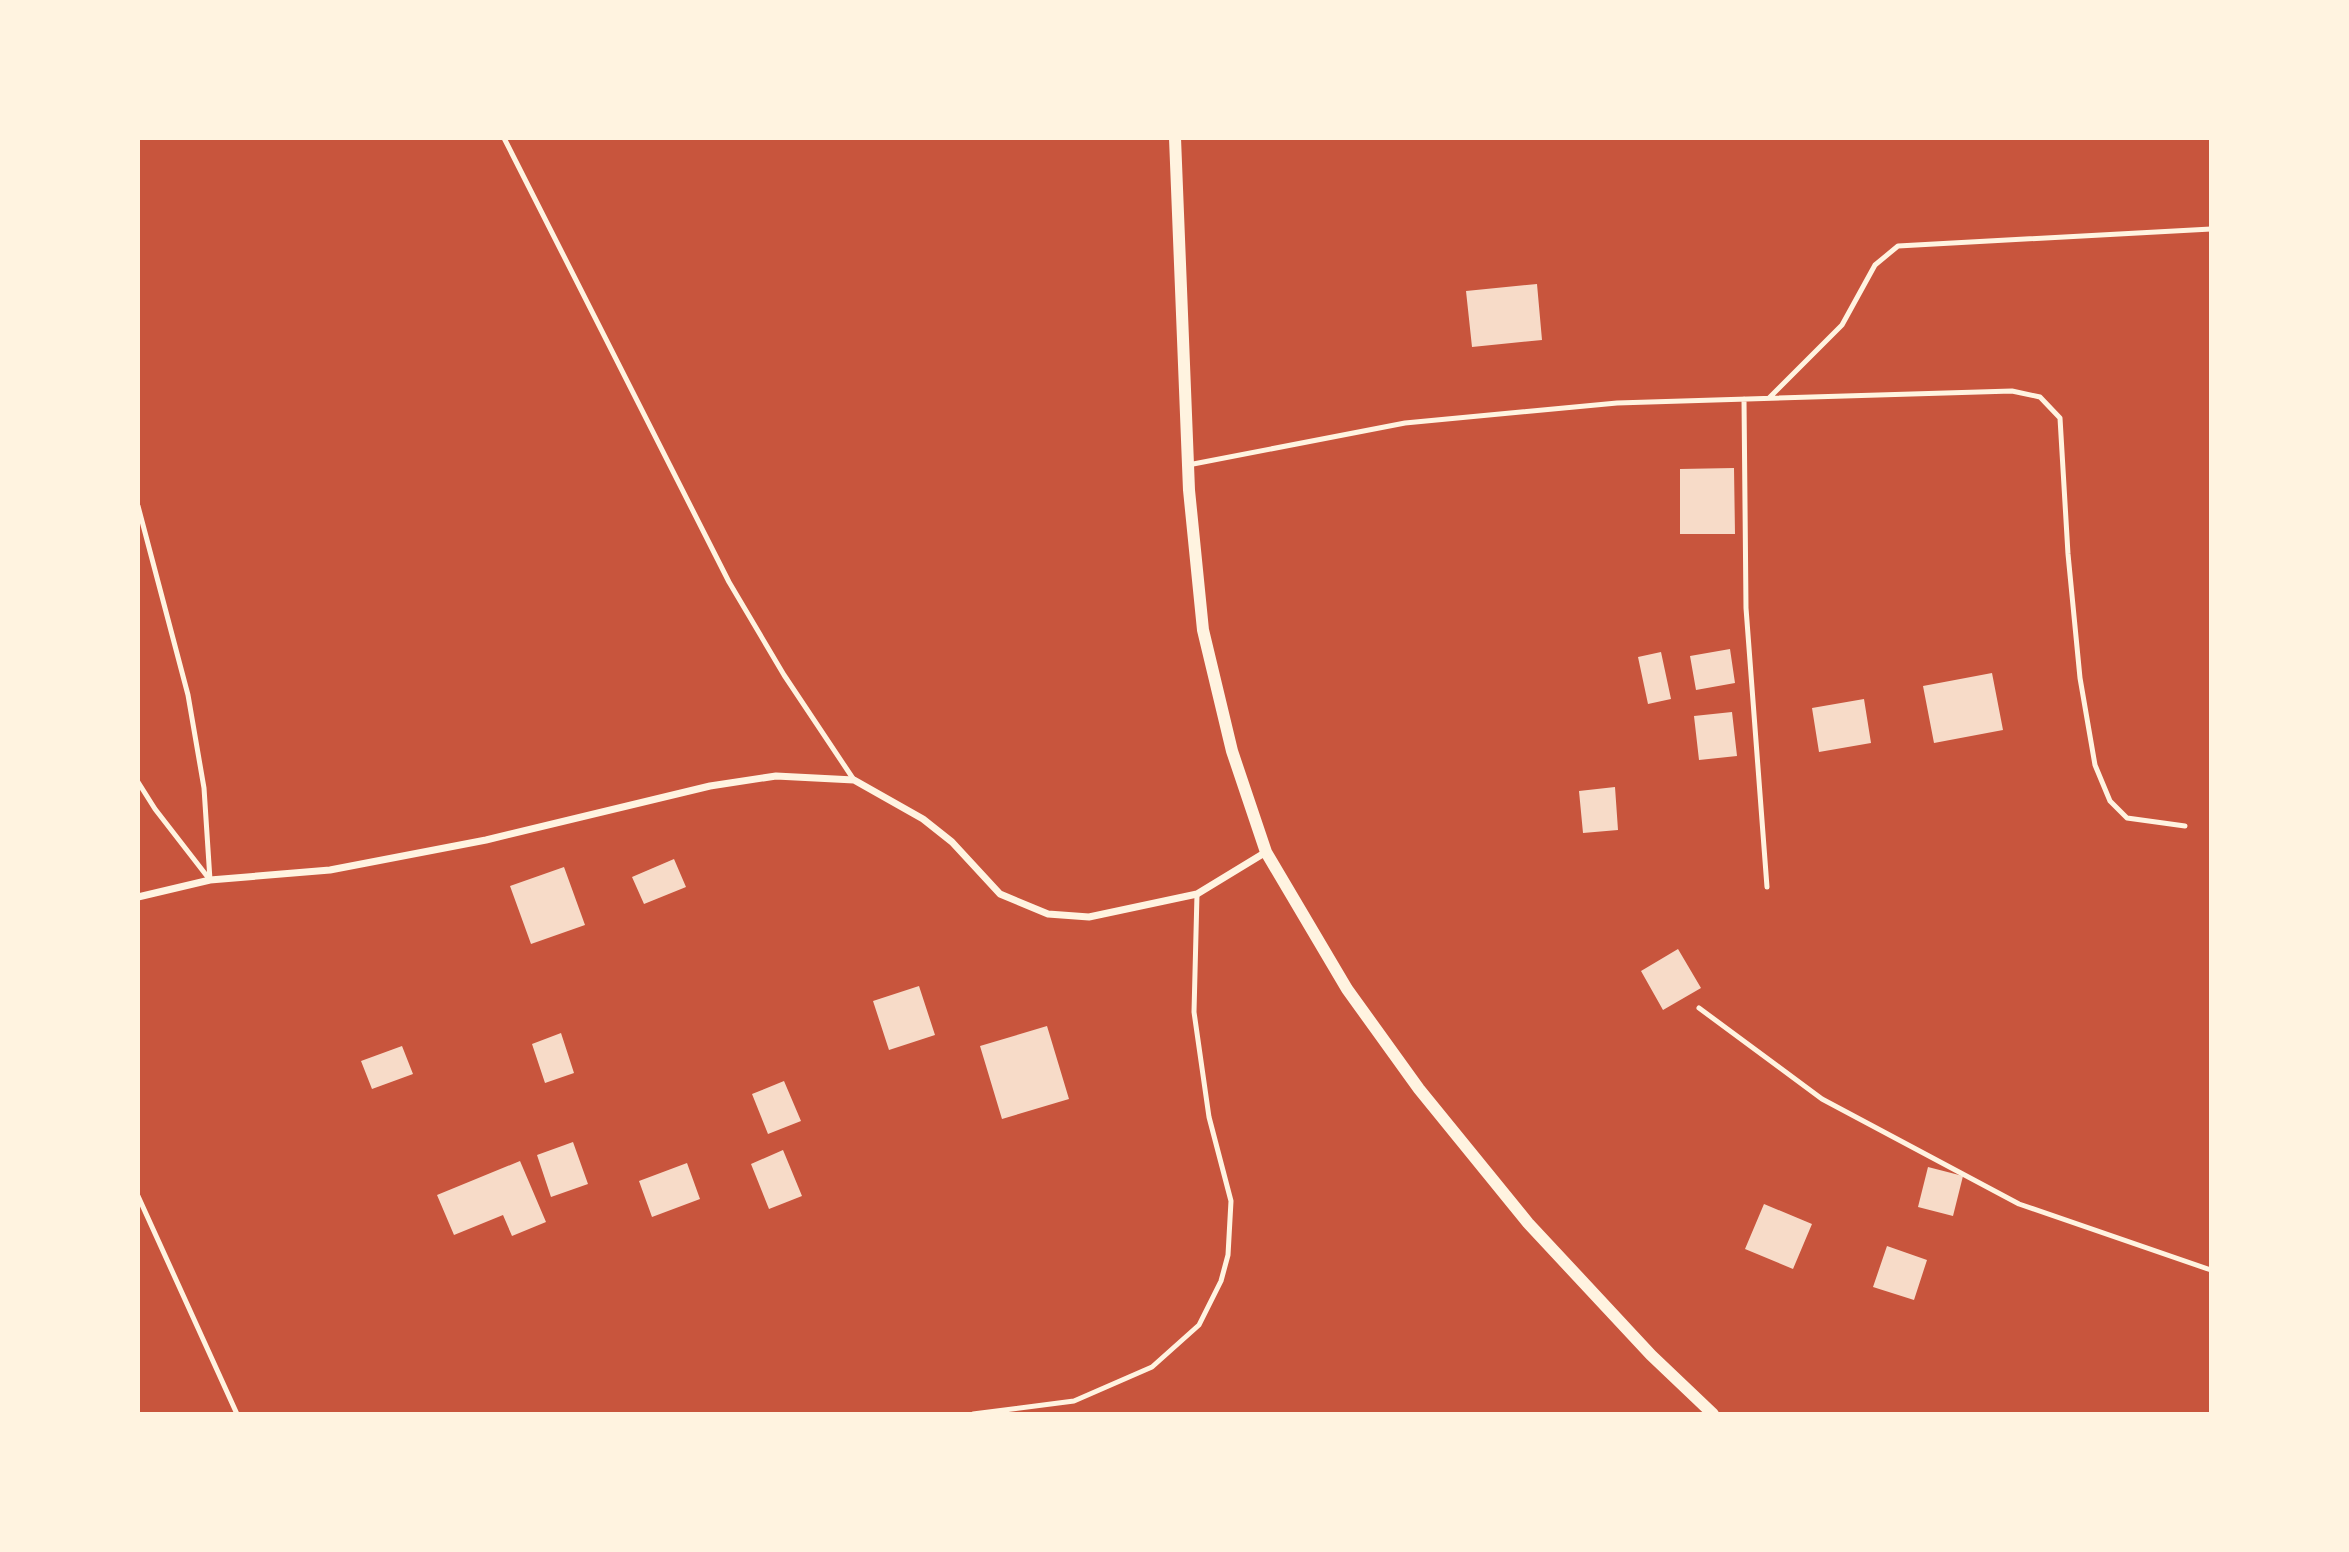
<svg xmlns="http://www.w3.org/2000/svg" width="2349" height="1552" font-family="'Open Sans',sans-serif">
<style>
.building{fill:#f7dbc8}
.lines{fill:none;stroke-linecap:round;stroke-linejoin:round}
.service{stroke:#fff3e0;stroke-width:5}
.minor{stroke:#fff3e0;stroke-width:7}
.tertiary{stroke:#fff3e0;stroke-width:12}
</style>
<rect width="100%" height="100%" fill="#c8553d"/>
<!-- building -->
<path class="building" d="M1537 284 1542 340 1472 347 1466 291Z
M1734 468 1735 534H1680V469Z
M1730 649 1735 683 1696 690 1690 656Z
M1661 652 1671 699 1648 704 1638 657Z
M1992 673 2003 730 1934 743 1923 686Z
M1864 699 1871 743 1819 752 1812 708Z
M1732 712 1737 756 1699 760 1694 716Z
M1615 787 1618 830 1583 833 1579 791Z
M674 859 686 887 644 904 632 877Z
M564 867 585 925 531 944 510 886Z
M1678 949 1701 988 1663 1010 1641 971Z
M919 986 935 1035 889 1050 873 1001Z
M1047 1026 1069 1099 1002 1119 980 1046Z
M561 1033 574 1073 545 1083 532 1044Z
M402 1046 413 1074 372 1089 361 1061Z
M784 1081 801 1121 768 1134 752 1094Z
M573 1142 588 1184 551 1197 537 1155Z
M783 1150 802 1196 769 1209 751 1164Z
M520 1161 546 1222 512 1236 503 1215 454 1235 437 1195Z
M687 1163 700 1199 652 1217 639 1181Z
M1928 1167 1963 1176 1953 1216 1918 1207Z
M1764 1204 1812 1224 1793 1269 1745 1249Z
M1887 1246 1927 1260 1914 1300 1873 1287Z"/>
<g class="lines">
<!-- service -->
<path class="service" d="M504 138 729 582 784 675 854 780
M1769 398 1842 325 1875 265 1898 246 2211 229
M1744 399 1746 608 1767 887
M1188 465 1405 423 1617 403 2012 391 2040 397 2060 418 2068 554 2080 678 2095 765 2110 801 2127 818 2185 826
M138 506 188 695 204 788 210 880 155 809 138 782
M1699 1008 1822 1099 2019 1204 2211 1270
M138 1196 237 1414
M973 1414 1074 1401 1152 1367 1199 1325 1221 1281 1228 1255 1231 1201 1209 1117 1194 1012 1197 894"/>
<!-- minor -->
<path class="minor" d="M138 897 210 880 330 870 486 840 710 786 776 776 854 780 923 819 952 842 1000 894 1048 914 1089 917 1197 894 1266 852"/>
<!-- tertiary -->
<path class="tertiary" d="M1175 138 1189 490 1203 630 1232 751 1266 852 1347 989 1419 1089 1528 1223 1651 1355 1713 1414"/>
</g>
<!-- border -->
<rect width="2349" height="1552" fill="none" stroke="#fff3e0" stroke-width="280"/>
</svg>
